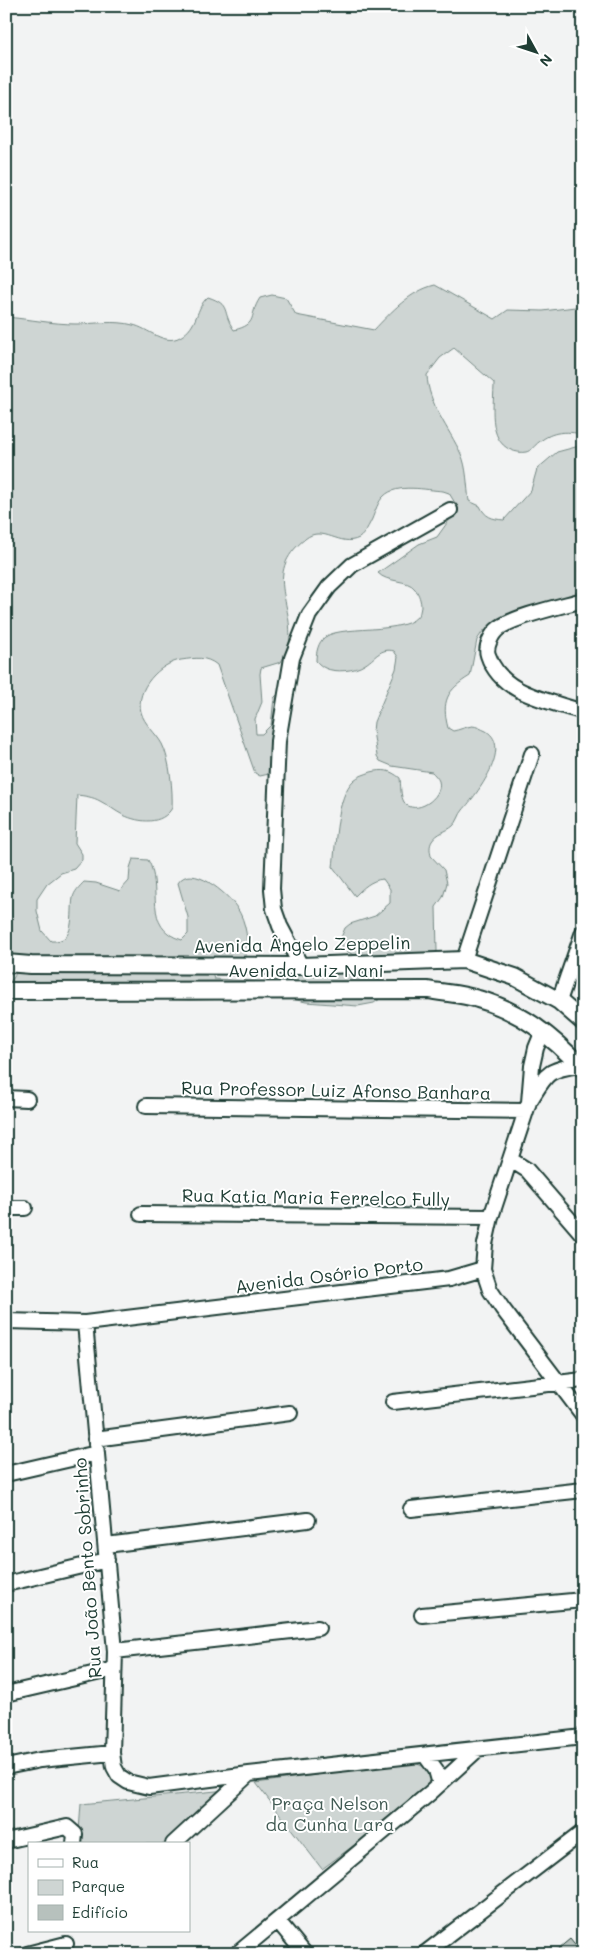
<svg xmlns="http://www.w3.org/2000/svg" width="589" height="1960" font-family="Mali,sans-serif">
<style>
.green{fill:#ced5d3;stroke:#768984}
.building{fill:#b7c1bd;stroke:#1f3d34}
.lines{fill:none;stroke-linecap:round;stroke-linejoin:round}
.minor-casing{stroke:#1f3d34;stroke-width:18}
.tertiary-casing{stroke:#1f3d34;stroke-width:20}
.minor{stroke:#fff;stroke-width:14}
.tertiary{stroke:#fff;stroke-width:16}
.labels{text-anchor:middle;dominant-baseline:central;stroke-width:4;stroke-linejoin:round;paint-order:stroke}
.street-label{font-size:18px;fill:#1f3d34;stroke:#fff}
.park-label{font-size:18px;fill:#425b54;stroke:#fff}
</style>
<rect width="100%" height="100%" fill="#f2f3f3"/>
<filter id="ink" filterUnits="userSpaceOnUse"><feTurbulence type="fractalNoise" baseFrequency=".02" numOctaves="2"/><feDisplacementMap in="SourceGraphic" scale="10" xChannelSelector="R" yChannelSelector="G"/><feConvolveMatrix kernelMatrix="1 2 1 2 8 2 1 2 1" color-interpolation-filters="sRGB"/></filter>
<g filter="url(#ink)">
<!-- green -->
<path class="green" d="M435 285 495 319 508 310 543 311 583 306V434C565 431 553 431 539 442 535 445 531 451 526 452 522 453 515 452 511 450 487 440 494 404 494 383L454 348 440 358 427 375C428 404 449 428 461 454 467 467 467 487 469 501L480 506C485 517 492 519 504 520L531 490 537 469 557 452 583 445V565L580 571 583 576V598L527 623 483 631 477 640 470 676C447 690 441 701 448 728L453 731C459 730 465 727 472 726 477 726 481 729 486 731 513 747 477 794 463 810 459 814 458 822 453 826 446 832 438 832 432 841 429 846 430 851 431 856L444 870 447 883 443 897 436 907 437 951 433 955 363 960 346 951 342 946 340 940 345 928 350 924 375 916 390 903V889L383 879C371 880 363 888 355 896L333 867C336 844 336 796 354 780 358 776 366 774 371 772 384 769 390 770 400 778 401 785 400 795 404 802 414 817 444 798 439 781 438 778 434 774 432 772L392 766 380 761 377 756 373 731 374 722 396 669 398 657 394 651C380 647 375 659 364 665 355 671 335 673 325 668 322 667 318 663 316 661 316 653 318 642 325 637 344 623 420 638 421 607 421 601 419 594 415 589 408 579 387 583 378 573L419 544 437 537 452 516 455 503 449 493 443 491C426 490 397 483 384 496 378 501 375 512 372 519 369 525 365 534 359 538 340 548 323 524 305 539 260 575 298 606 288 649 287 653 283 658 281 662L261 668 260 674 262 702 255 719 256 734H262L271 725 274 698 278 694H285L277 743 269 774 260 776 255 773 217 665C206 656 196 658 181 660 160 663 135 689 141 712 144 724 156 733 162 744 170 759 173 791 172 808 162 825 140 823 123 815 115 811 108 805 100 801 93 797 85 796 77 795L75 843 82 854V860L74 869 61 873 47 884 37 899V911L42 931 51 941C77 943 70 914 73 898 74 892 79 887 84 882L96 883 120 891 129 881 130 868 133 859 148 860C164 887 141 928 182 940L188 934V917L178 883C191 862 228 894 237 908 246 921 250 945 245 960L211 971 214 979 269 982 297 975 352 972 372 976 383 982 384 989 380 999 374 1003 358 1006 306 1002 287 998 190 1000 124 998 16 997 6 1000V983C25 977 11 953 6 940V317C29 319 53 324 76 324 94 324 115 320 133 325 148 328 164 346 180 337 199 326 195 308 208 297 232 305 221 311 234 330 259 324 248 316 260 298L272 295 286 298 296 315 374 330C391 312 410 291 435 285Z
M412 1762 425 1767 432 1773 433 1786 322 1869 256 1783Z
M227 1790 164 1844H78L81 1804Z"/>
<!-- building -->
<path class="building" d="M570 1939 582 1954H552Z"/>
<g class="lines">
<defs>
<path id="minor" d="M583 600C562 606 515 616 499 628 492 633 485 647 488 655 501 695 548 700 583 712
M464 960 532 754
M301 966 280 926 274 909 272 889 278 741 292 658 309 615 329 587 352 565 450 510
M559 1001 583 932
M6 1098 27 1099
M531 1099C547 1073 547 1070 579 1065
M146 1106 526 1111
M511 1160 527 1170 583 1235
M6 1208H25
M141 1214 491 1217
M483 1269 490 1290 502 1308 583 1415
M6 1321 85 1323 449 1279 483 1269 485 1244 491 1217 529 1102 532 1066 536 1048 543 1031
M85 1323 115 1651 112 1753 114 1767 119 1776 128 1782 149 1787 249 1774 583 1737
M393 1402 583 1380
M95 1439 290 1413
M6 1474 97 1453
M411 1509 583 1490
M106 1545 308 1520
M6 1584 107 1560
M422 1615 583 1600
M115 1651 318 1628
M6 1694 114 1669
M425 1755 436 1770 440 1784
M6 1767 40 1760 112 1753
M6 1841 67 1827 75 1834 74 1844
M173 1844 249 1774
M278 1921 305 1954
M27 1954 66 1944
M237 1954 430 1793 478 1749
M424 1954 583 1832"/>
<path id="tertiary" d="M6 963 31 965 301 966 464 960 515 977 559 1001 583 1022
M6 991 428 990C444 993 462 994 478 999 521 1011 553 1037 583 1069"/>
</defs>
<!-- minor casing -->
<use href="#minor" class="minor-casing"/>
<!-- tertiary casing -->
<use href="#tertiary" class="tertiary-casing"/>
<!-- minor -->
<use href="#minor" class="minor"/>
<!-- tertiary -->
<use href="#tertiary" class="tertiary"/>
</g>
</g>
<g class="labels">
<!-- street labels -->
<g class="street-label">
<text transform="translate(302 944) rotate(-1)">Avenida Ângelo Zeppelin</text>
<text x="306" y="970">Avenida Luiz Nani</text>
<text transform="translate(336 1090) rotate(1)">Rua Professor Luiz Afonso Banhara</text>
<text transform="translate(316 1197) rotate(1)">Rua Katia Maria Ferrelco Fully</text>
<text transform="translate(329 1275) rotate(-7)">Avenida Osório Porto</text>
<text transform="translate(87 1568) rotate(-94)">Rua João Bento Sobrinho</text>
</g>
<!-- park labels -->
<g class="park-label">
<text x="330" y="1803">Praça Nelson<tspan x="330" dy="21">da Cunha Lara</tspan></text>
</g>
</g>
<!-- margin -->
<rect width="589" height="1960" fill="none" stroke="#fff" stroke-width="25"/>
<rect x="12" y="12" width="564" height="1935" fill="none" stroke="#1f3d34" stroke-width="2" filter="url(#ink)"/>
<!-- legend -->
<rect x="28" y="1842" width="162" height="90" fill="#ffffff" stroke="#a5b1ae"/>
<rect x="38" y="1859" width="25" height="8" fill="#ffffff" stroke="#a5b1ae"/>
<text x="72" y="1868" font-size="15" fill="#1f3d34">Rua</text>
<rect x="38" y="1880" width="25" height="15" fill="#ced5d3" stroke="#a5b1ae"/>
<text x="72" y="1892" font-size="15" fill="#1f3d34">Parque</text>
<rect x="38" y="1905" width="25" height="15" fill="#b7c1bd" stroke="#a5b1ae"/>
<text x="72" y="1918" font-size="15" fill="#1f3d34">Edifício</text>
<!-- north arrow -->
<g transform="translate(536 52) rotate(130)" stroke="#ffffff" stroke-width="4" paint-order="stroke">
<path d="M0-4L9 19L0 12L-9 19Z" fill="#1f3d34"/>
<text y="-8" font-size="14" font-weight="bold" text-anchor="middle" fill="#1f3d34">N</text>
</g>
</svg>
